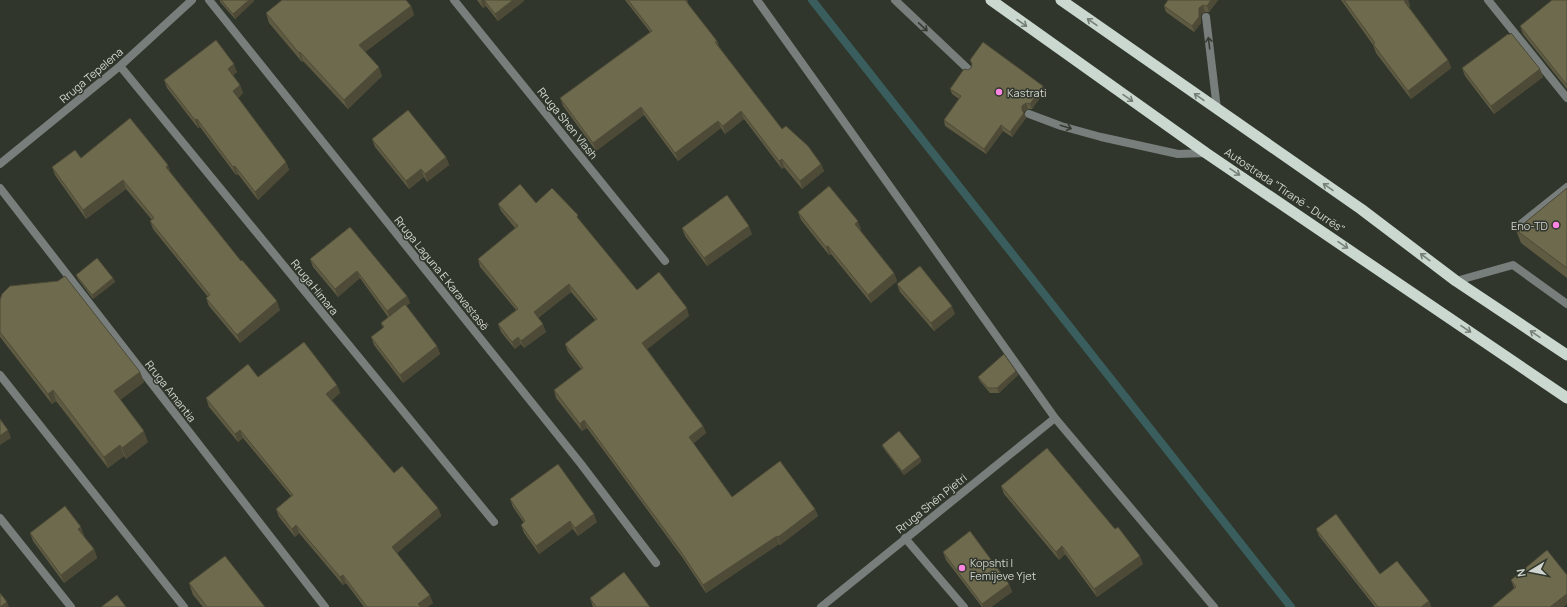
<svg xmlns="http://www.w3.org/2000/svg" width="1567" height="607" font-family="Manrope,sans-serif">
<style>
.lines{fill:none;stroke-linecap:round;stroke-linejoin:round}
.stream{stroke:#395e5d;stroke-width:8}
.service{stroke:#787e7b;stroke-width:8}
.minor{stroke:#787e7b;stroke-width:8}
.trunk{stroke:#cad8d0;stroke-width:11}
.wall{fill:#5f5b43}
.shaded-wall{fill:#4d4a37}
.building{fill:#6e6a4e;stroke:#4d4a37}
.oneway{stroke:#757f75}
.oneway2{stroke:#373d33}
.poi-dot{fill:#fd86e2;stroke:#30362b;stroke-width:1.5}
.labels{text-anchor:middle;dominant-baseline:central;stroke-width:3;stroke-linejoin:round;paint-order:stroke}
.street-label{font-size:11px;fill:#d1d5cf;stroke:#30362b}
.poi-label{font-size:11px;fill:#d1d5cf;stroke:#30362b;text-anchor:start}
</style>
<rect width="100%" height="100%" fill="#30362b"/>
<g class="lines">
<!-- stream -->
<path class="stream" d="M812 0 1291 607"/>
<!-- service -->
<path class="service" d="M895 0 969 70
M1206 17 1217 109
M1029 114 1061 126 1101 137 1178 154 1206 153
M1456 281 1513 265 1567 304"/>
<!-- minor -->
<path class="minor" d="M209 0 581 464 656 563
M454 0 665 261
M757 0 1055 418 1214 607
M1488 0 1567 98
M120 66 494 522
M0 164 120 66 192 0
M0 188 325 607
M1517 227 1567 187
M0 375 184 607
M0 518 71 607
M905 538 964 607
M821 607 1055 418"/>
<!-- trunk -->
<path class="trunk" d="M991 0 1206 153 1567 398
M1061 0 1361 209 1456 281 1567 355"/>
</g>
<!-- wall -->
<path class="wall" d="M220 0H253L254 1 235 19 220 2Z
M477 0H524V1L498 21 486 6 483 8Z
M625 0H687L689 6 717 41 719 47 782 129 821 164 824 171 802 189 784 167 782 169 744 119 725 134 721 128 678 161 644 115 596 151 563 106 560 98 650 32Z
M1218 0 1209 12H1205L1201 14V23L1194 32 1166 12 1164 6Z
M1341 0H1408L1410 6 1409 7 1448 60 1451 68 1411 99 1376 53 1373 45Z
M1567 0V89L1523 34 1520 26Z
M411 6 414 15 365 52 382 76 348 109 303 61 302 62 269 23 266 13Z
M970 60 1045 91 1032 109H1028L1024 112 1026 118 1012 137 1003 131 986 154 945 126 944 120 959 99 952 94 950 89 968 70 971 68 972 65Z
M1462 68 1540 69 1543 77 1494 114 1465 76Z
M237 72 233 75 240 85 243 93 238 98 286 162 289 170 258 200 238 174 236 175 200 127 198 128 167 88 164 80Z
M372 139 446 157 449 165 427 182 424 177 409 189 375 147Z
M81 158 171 173 280 310 240 343 209 306 206 298 208 297 153 229 150 221 152 220 126 189 86 219 55 175 52 167Z
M1567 188V278L1521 243 1516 230Z
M536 203 580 221 637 290 689 316 647 349 703 426 706 433 693 443 732 497 815 509 818 516 780 545 779 544 706 593 682 557 587 428 582 431 556 398 554 390 581 369 568 352 565 344 595 320 571 292 538 318 546 332 524 348 521 344 515 349 501 332 498 324 516 310 480 267 478 259 515 228 501 211 498 204Z
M798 212 861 229 860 230 894 273 897 281 871 303 831 254 829 255 801 220Z
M350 227 407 296 410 303 406 306 437 346 440 354 403 383 374 345 371 337 383 328 381 323 388 317 360 278 338 297 313 267 310 259Z
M682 228 752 234 707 266 685 236Z
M76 275 113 278 115 282 93 299 78 279Z
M897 284 955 314 934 331 900 292Z
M0 300 140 372 144 382 120 400 148 442 126 459 124 456 108 468 56 401 52 404 0 337Z
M1016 371 1018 375 999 393H990L980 381 978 377Z
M258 377 337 385 340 393 332 400 394 473 438 508 441 516 397 553 433 603 427 607H364L346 583 343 585 299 533 295 537 279 517 276 509 291 496 243 438 238 442 209 407 206 398Z
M882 445 920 457 921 462 904 475 884 449Z
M1001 486 1143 564 1097 597 1065 554 1059 560 1004 494Z
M510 499 597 522 578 536 573 529 539 554 524 533 521 525 524 523 513 507Z
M1316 529 1380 574 1429 601 1431 607H1375L1319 536Z
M30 533 84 535 83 536 94 549 97 558 64 583 33 541Z
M943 552 1009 584 1012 592 991 607H982L946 560Z
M1511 580 1567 604 1563 607H1492L1514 588Z
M189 583 265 607H203L193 595Z
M590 598 650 607H593Z"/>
<!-- shaded-wall -->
<path class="shaded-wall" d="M249 0H253L254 1 235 19 233 14Z
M481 0H484L486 6 483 8 481 1Z
M513 0H524V1L498 21 495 14Z
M1211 0H1218L1209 12 1207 6Z
M1405 0H1408L1410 6 1407 9 1404 1Z
M1203 5 1205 12 1201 14V23L1194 32 1192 26 1199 8Z
M411 6 414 15 362 54 359 45Z
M300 52 303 61 302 62 299 53Z
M1448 60 1451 68 1411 99 1408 91Z
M234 64 237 72 231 77 228 69Z
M379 67 382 76 348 109 344 100Z
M1540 69 1543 77 1494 114 1491 106Z
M240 85 243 93 236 99 233 91Z
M1043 86 1045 91 1032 109 1030 104Z
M1026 103 1028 109 1024 112V113L1026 118 1012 137 1010 132 1022 110V106Z
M641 107 644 115 596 151 593 143Z
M741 111 744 119 725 134 723 126Z
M197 119 200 127 198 128 195 120Z
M718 121 721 128 678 161 675 153Z
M1001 125 1003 131 986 154 984 149Z
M446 157 449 165 427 182 425 174Z
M782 159 784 167 782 169 779 161Z
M286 162 289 170 258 200 255 192Z
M821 164 824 171 802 189 800 181Z
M168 165 171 173 166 167Z
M235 166 238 174 236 175 233 167Z
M421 169 424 177 409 189 406 181Z
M123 180 126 189 86 219 83 210Z
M858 221 861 229 858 232 855 224Z
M749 226 752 234 707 266 704 258Z
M828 246 831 254 829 255 826 247Z
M357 271 360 278 338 297 335 289Z
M894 273 897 281 871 303 868 295Z
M113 278 115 282 93 299 92 295Z
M569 284 571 292 536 319 534 312Z
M407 296 410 303 390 319 387 311Z
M277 301 280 310 240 343 237 335Z
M952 306 955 314 934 331 931 323Z
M687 308 689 316 645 351 642 343Z
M543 324 546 332 524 348 521 341Z
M518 337 521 344 515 349 512 342Z
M437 346 440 354 403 383 400 375Z
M1016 371 1018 375 999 393 997 388Z
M140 372 144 382 117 402 114 391Z
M337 385 340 393 329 402 326 394Z
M53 390 56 401 52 404 48 394Z
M584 420 587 428 582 431 580 424Z
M703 426 706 433 692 445 689 437Z
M8 430 11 438 0 445V436Z
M240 430 243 438 238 442 235 434Z
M144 431 148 442 126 459 122 448Z
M120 445 124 456 108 468 104 457Z
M920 457 921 462 904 475 902 471Z
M438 508 441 516 395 555 392 547Z
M815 509 818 516 780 545 778 537Z
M594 514 597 522 578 536 575 528Z
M570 521 573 529 539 554 536 546Z
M296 525 299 533 295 537 292 529Z
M81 527 84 535 81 537 78 529Z
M777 536 779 544 706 593 703 585Z
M1062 546 1065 554 1059 560 1056 552Z
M94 549 97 558 64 583 61 575Z
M1140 556 1143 564 1097 597 1094 589Z
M343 575 346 583 343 585 340 577Z
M1009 584 1012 592 991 607H983L982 604Z
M1567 594V604L1563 607H1550Z
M430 595 433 603 427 607H419L418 604Z
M1429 601 1431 607H1421Z
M7 602 9 607H0Z"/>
<!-- building -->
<path class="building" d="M221 0H249L233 14Z
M282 0H406L411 6 359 45 379 67 344 100 300 52 299 53 266 13Z
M484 0H513L495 14Z
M628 0H686H685L717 41 715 42 782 129 786 126 808 146 821 164 800 181 782 159 779 161 741 111 723 126 718 121 675 153 641 107 593 143 560 98 652 31Z
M1168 0H1211L1207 6 1203 5 1199 8V17L1192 26 1164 6Z
M1344 0H1405L1404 1 1448 60 1408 91 1373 44 1375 43Z
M1552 0H1567V85L1520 26Z
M1511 33 1540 69 1491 106 1462 68 1508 34 1509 35Z
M216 40 234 64 228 69 240 85 233 91 286 162 255 192 235 166 233 167 197 119 195 120 164 80Z
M983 42 1043 86 1030 104 1026 103 1022 106V110L1024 113 1010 132 1001 125 984 149 944 120 961 96 950 89 964 69 968 70 971 68 972 64 970 60Z
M408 110 446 157 425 174 421 169 406 181 372 139Z
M130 118 168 165 166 167 241 261 242 260 277 301 237 335 206 298 210 295 150 221 154 218 123 180 83 210 52 167 75 150 81 158Z
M520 184 536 203 552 188 578 215 577 217 637 290 659 272 687 308 642 343 703 426 689 437 732 497 780 461 815 509 778 537 777 536 703 585 679 549 584 420 580 424 554 390 583 368 565 344 597 319 569 284 534 312 543 324 521 341 518 337 512 342 498 324 518 309 478 259 518 226 498 204Z
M829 186 858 221 855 224 894 273 868 295 828 246 826 247 798 212Z
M1567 188V268L1516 230Z
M727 195 749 226 704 258 682 228Z
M350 227 407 296 387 311 357 271 335 289 310 259Z
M97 258 113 278 92 295 76 275Z
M920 266 952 306 931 323 897 284Z
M65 276 140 372 114 391 144 431 122 448 120 445 104 457 53 390 48 394 0 332V300L2 294 10 286 58 281Z
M405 304 437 346 400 375 371 337 384 327 381 323Z
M304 342 337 385 326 394 394 473 402 466 438 508 392 547 430 595 418 604 421 607H367L343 575 340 577 296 525 292 529 276 509 293 495 240 430 235 434 206 398 248 364 258 377Z
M1004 354 1016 371 997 388H988L978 377Z
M0 419 8 430 0 436Z
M899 431 920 457 902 471 882 445Z
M1047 448 1115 529 1118 527 1140 556 1094 589 1062 546 1056 552 1001 486Z
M558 464 594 514 575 528 570 521 536 546 521 525 525 521 510 499Z
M65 506 81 527 78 529 94 549 61 575 30 533Z
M1336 514 1380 574 1397 561 1429 601 1421 607H1378L1316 529Z
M970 531 1009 584 982 604 943 552Z
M1547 550 1567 575V594L1550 607H1492L1516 587 1511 580Z
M225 556 265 607H207L189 583Z
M624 572 650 607H596L590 598Z
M0 593 7 602 0 607Z
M117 595 126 607H101Z"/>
<!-- one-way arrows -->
<defs><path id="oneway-shaft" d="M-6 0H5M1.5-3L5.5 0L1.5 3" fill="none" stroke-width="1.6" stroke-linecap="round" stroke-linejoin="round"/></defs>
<g class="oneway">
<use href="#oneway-shaft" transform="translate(1092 22) rotate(-145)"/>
<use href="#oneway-shaft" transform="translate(1022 23) rotate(35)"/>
<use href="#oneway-shaft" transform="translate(1199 97) rotate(-145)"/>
<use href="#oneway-shaft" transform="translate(1128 98) rotate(35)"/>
<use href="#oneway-shaft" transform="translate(1235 172) rotate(34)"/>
<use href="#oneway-shaft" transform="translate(1328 187) rotate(-145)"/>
<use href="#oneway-shaft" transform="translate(1343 245) rotate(34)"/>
<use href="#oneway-shaft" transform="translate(1425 257) rotate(-143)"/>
<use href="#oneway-shaft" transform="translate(1466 329) rotate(34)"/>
<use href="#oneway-shaft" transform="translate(1535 334) rotate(-146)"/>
</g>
<g class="oneway2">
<use href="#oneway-shaft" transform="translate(923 27) rotate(43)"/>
<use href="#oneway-shaft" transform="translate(1209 43) rotate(-97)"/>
<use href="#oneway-shaft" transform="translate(1066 127) rotate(17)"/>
</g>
<!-- markers -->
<g class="poi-dot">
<circle cx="999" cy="92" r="4"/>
<circle cx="1556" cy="225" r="4"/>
<circle cx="962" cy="568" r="4"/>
</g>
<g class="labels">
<!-- street labels -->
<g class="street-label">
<text transform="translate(91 75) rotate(-40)">Rruga Tepelena</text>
<text transform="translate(568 123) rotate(51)">Rruga Shen Vlash</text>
<text transform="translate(1285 190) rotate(34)">Autostrada "Tiranë - Durrës"</text>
<text transform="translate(442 273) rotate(51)">Rruga Laguna E Karavastasë</text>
<text transform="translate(315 287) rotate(51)">Rruga Himara</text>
<text transform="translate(171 391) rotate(52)">Rruga Amantia</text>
<text transform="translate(931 503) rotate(-39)">Rruga Shën Pjetri</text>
</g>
<!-- poi labels -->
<g class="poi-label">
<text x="1007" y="92">Kastrati</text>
<text x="1548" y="225" text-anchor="end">Eno-TD</text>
<text x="970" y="562">Kopshti I<tspan x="970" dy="13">Femijeve Yjet</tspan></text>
</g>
</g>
<!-- north arrow -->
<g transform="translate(1531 571) rotate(260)" stroke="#30362b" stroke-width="3" paint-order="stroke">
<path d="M0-3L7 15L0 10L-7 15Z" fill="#d1d5cf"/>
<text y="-6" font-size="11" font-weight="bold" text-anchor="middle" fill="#d1d5cf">N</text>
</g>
</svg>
